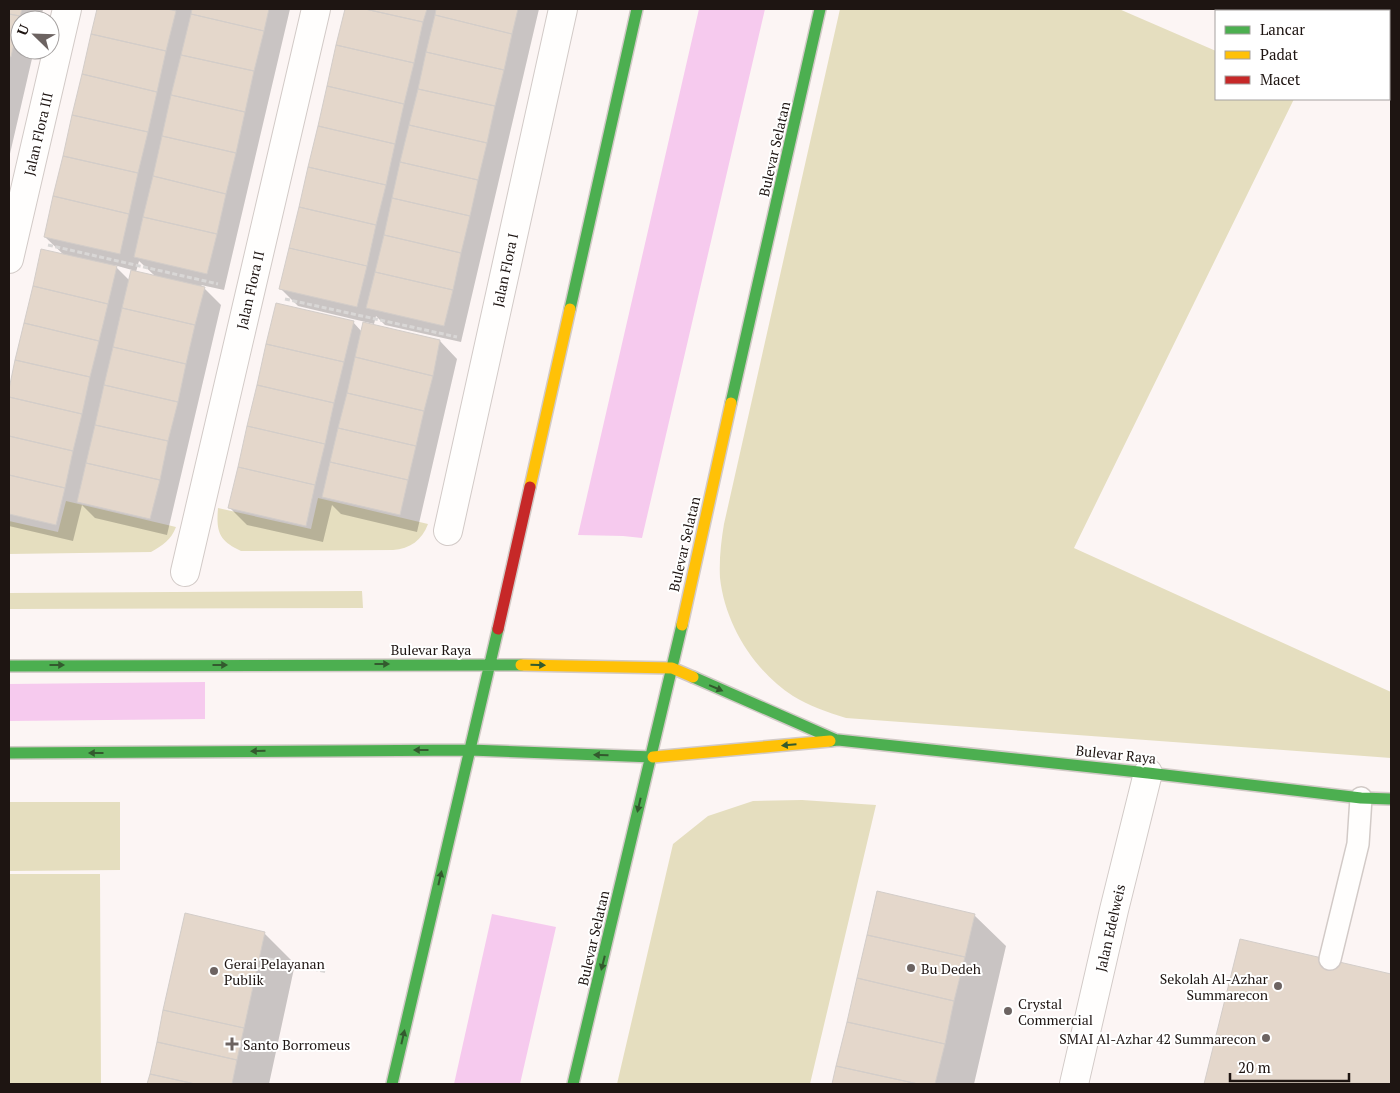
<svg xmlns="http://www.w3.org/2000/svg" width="1400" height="1093" font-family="'PT Serif',serif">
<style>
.green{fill:#e5debf}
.water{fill:#f6caee}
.shadow{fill:#0003;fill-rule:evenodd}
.building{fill:#e4d7cb;stroke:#d3cdc9}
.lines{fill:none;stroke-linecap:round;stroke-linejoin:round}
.lane-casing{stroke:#d2cac7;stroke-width:24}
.street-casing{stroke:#d2cac7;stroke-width:30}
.fast-casing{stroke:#d2cac7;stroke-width:14}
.slow-casing{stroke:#d2cac7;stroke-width:14}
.jam-casing{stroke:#d2cac7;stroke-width:14}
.path{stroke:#d9d7d6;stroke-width:3;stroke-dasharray:5 2.5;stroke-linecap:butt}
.lane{stroke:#fffefd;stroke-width:21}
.street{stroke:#fffefd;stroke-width:28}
.fast{stroke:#4caf50;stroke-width:11}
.slow{stroke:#ffc107;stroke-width:11}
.jam{stroke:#c62828;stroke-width:11}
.oneway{fill:#335a2e}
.poi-dot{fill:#6c6361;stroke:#fff;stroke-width:2}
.labels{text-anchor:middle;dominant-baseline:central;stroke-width:4;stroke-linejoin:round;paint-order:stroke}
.street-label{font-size:14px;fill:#1e1512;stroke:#fff}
.poi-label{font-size:14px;fill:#1e1512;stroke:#fff;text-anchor:start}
</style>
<rect width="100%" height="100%" fill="#fcf5f4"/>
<!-- green -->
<path class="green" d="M840 9H1119L1216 51V99H1294L1074 548 1391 692V758L846 718C827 712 809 706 793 696 754 671 725 624 720 578 719 560 721 542 724 524Z
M318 498 428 524C422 540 410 549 393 550L241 551C219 541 216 532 218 508L311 529Z
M66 501 176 527C171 540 163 545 151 552L9 554V521L58 532Z
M362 591 363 608 9 609V593Z
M802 800 876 805 810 1084H617L673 844 708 816 753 801Z
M9 802H120V870L9 871Z
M9 874H100L101 1084H9Z"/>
<!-- water -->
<path class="water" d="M699 9H765L642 538 623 536 578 535Z
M205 682V719L9 721V684Z
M492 914 556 927 520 1084H454Z"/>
<!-- shadow -->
<path class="shadow" d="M9 9H43L41 20H20V50H34L9 158Z
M98 9H290L224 290 201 285 221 305 167 535 95 518 82 505 73 541 9 526V393L42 251 65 256 45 237ZM139 261 155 276 136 272ZM114 265 132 270 130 281Z
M346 9H539L461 342 385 325 376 316 374 324 298 306 281 289Z
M353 322 362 332 364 324 440 341 457 359 417 532 341 514 332 505 323 542 247 525 230 508Z
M878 893 974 915 1006 946 974 1084H834Z
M186 915 264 933 295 964 269 1084H149Z
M1240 940 1391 975V1084H1206Z"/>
<!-- building -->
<path class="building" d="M9 9H22L20 16 9 14Z
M97 9H167L176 11 166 51 91 34Z
M192 9H269L264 31 191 14Z
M345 9H365L423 22 414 63 336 45Z
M365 9H427L423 22Z
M436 9H518L512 34 435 15Z
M9 14 20 16 11 57 9 56Z
M191 14 264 31 254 71 181 55Z
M435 15 512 34 504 70 426 52Z
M91 34 166 51 157 92 82 74Z
M336 45 414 63 404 104 327 86Z
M426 52 504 70 495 106 418 89Z
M181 55 254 71 245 112 171 95Z
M82 74 157 92 148 132 72 115Z
M327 86 404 104 395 144 318 126Z
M418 89 495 106 487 143 409 125Z
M171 95 245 112 236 153 162 136Z
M72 115 148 132 138 173 63 156Z
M409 125 487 143 478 180 400 162Z
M318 126 395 144 386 185 308 167Z
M162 136 236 153 226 194 153 176Z
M63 156 138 173 129 214 53 196Z
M400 162 478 180 470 216 392 198Z
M308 167 386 185 376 225 299 207Z
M153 176 226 194 217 234 143 217Z
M53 196 129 214 120 254 44 237Z
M392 198 470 216 461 253 384 235Z
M299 207 376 225 367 266 289 248Z
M143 217 217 234 207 274 134 257Z
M384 235 461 253 453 290 375 272Z
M289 248 367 266 357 307 279 289Z
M41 249 117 266 108 304 33 286Z
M131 270 205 287 195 325 122 308Z
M375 272 453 290 444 326 366 308Z
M33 286 108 304 99 341 24 323Z
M276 303 354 321 344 362 266 344Z
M122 308 195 325 186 364 113 347Z
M363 322 440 340 433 376 355 357Z
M24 323 99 341 90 377 15 360Z
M266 344 344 362 334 403 257 385Z
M113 347 186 364 178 402 104 385Z
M355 357 433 376 424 411 347 393Z
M15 360 90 377 82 414 9 397V389Z
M104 385 178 402 168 441 95 425Z
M257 385 334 403 325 444 247 426Z
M347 393 424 411 416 446 338 428Z
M9 397 82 414 73 451 9 436Z
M95 425 168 441 160 480 86 463Z
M247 426 325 444 315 485 238 467Z
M338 428 416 446 408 480 330 462Z
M9 436 73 451 65 488 9 475Z
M330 462 408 480 400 515 322 497Z
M86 463 160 480 150 519 77 502Z
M238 467 315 485 306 526 228 508Z
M9 475 65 488 56 525 9 514Z
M877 891 975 914 965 957 867 935Z
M185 913 265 932 244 1028 163 1010Z
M867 935 965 957 954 1001 857 978Z
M1240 939 1391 974V1084H1204Z
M857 978 954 1001 945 1044 847 1022Z
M163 1010 244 1028 237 1060 157 1042Z
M847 1022 945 1044 935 1084H918L836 1066Z
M157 1042 237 1060 232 1084H195L150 1074Z
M836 1066 918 1084H832Z
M150 1074 195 1084H147Z"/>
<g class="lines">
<defs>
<path id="lane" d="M1330 959 1358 844 1361 798"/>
<path id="street" d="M9 259 67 9
M448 531 563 9
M185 572 316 9
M1074 1084 1114 910 1148 773"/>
<path id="fast" d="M570 309 637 9
M731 403 820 9
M9 666 521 665
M693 677 834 739
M830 741 838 740 1148 773 1361 798 1391 799
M9 753 470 750 653 757
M392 1084 498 629
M573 1084 682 625"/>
<path id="slow" d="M530 487 570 309
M682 625 731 403
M521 665 672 668 693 677
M653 757 830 741"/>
<path id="jam" d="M498 629 530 487"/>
</defs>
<!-- lane casing -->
<use href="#lane" class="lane-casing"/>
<!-- street casing -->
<use href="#street" class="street-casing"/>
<!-- fast casing -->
<use href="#fast" class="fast-casing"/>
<!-- slow casing -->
<use href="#slow" class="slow-casing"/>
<!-- jam casing -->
<use href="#jam" class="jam-casing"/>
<!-- path -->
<path class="path" d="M48 245 218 284
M285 299 457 337
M269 959 327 972"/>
<!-- lane -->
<use href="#lane" class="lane"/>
<!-- street -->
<use href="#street" class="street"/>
<!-- fast -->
<use href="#fast" class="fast"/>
<!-- slow -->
<use href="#slow" class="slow"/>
<!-- jam -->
<use href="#jam" class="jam"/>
</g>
<!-- one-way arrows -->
<defs><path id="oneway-solid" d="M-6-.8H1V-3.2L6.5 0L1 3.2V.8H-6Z" transform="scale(1.25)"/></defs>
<g class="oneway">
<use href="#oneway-solid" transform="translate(382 664)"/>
<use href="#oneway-solid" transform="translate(57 665)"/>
<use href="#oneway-solid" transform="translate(220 665)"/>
<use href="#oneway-solid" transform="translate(538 665) rotate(1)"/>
<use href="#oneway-solid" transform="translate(716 688) rotate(23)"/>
<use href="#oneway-solid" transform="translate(789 745) rotate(175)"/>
<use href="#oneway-solid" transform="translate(421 750) rotate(180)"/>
<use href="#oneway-solid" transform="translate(258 751) rotate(179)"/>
<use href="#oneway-solid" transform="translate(96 753) rotate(180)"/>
<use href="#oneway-solid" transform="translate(601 755) rotate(-178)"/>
<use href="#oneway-solid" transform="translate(639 805) rotate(103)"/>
<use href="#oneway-solid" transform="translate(440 878) rotate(-77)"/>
<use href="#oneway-solid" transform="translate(603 963) rotate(104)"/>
<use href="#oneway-solid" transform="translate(403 1037) rotate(-77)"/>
</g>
<!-- markers -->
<g class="poi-dot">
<circle cx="911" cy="968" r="5"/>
<circle cx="214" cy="971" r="5"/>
<circle cx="1278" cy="986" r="5"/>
<circle cx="1008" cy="1011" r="5"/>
<circle cx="1266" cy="1038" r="5"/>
<path d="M229.5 1036.5h5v5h5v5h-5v5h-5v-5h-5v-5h5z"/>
</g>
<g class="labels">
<!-- street labels -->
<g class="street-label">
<text transform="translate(38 134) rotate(-77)">Jalan Flora III</text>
<text transform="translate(774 149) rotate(-77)">Bulevar Selatan</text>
<text transform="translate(505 270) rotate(-78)">Jalan Flora I</text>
<text transform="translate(250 290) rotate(-77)">Jalan Flora II</text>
<text transform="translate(684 544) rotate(-77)">Bulevar Selatan</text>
<text x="431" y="649">Bulevar Raya</text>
<text transform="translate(1116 754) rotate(6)">Bulevar Raya</text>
<text transform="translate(1110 928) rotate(-77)">Jalan Edelweis</text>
<text transform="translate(593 938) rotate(-77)">Bulevar Selatan</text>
</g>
<!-- poi labels -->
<g class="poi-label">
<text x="224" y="963">Gerai Pelayanan<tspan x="224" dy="16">Publik</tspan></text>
<text x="921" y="968">Bu Dedeh</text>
<text x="1268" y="978" text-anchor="end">Sekolah Al-Azhar<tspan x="1268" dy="16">Summarecon</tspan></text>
<text x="1018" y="1003">Crystal<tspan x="1018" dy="16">Commercial</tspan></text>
<text x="1256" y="1038" text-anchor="end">SMAI Al-Azhar 42 Summarecon</text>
<text x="243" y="1044">Santo Borromeus</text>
</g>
</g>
<!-- border -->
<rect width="1400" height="1093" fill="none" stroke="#1e1512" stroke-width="20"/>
<!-- legend -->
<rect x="1215" y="10" width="175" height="90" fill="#ffffff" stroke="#a5a1a0"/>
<rect x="1225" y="26" width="25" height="8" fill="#4caf50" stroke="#a5a1a0"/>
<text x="1260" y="35" font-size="15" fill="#1e1512">Lancar</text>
<rect x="1225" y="51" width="25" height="8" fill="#ffc107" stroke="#a5a1a0"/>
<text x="1260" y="60" font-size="15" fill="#1e1512">Padat</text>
<rect x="1225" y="76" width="25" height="8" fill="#c62828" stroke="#a5a1a0"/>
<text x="1260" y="85" font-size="15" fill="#1e1512">Macet</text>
<!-- north arrow -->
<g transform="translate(35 35) rotate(293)"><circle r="24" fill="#ffffff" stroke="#a5a1a0"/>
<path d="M0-4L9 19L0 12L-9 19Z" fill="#6c6361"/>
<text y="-8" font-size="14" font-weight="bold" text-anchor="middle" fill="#1e1512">U</text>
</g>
<!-- scale -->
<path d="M1230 1073v8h119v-8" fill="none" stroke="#1e1512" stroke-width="2.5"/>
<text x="1238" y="1073" font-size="15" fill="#1e1512" stroke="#ffffff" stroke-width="4" paint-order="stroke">20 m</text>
</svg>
